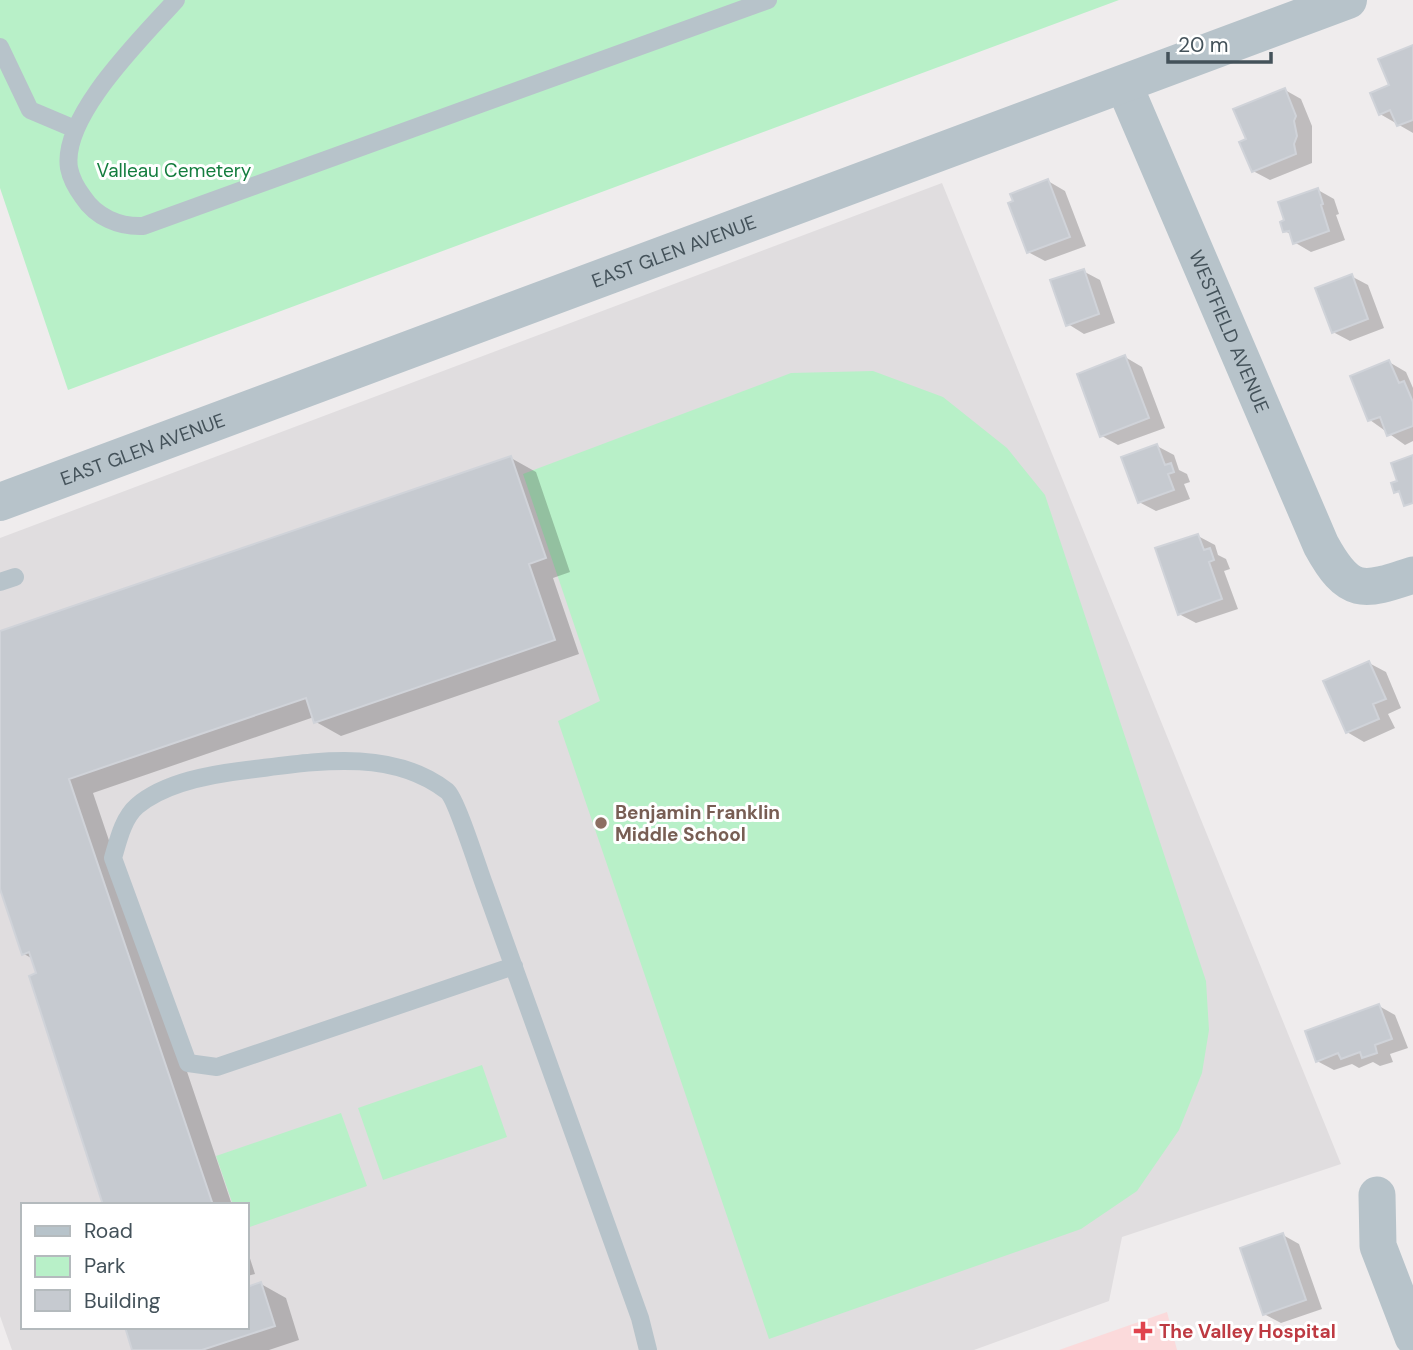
<svg xmlns="http://www.w3.org/2000/svg" width="1413" height="1350" font-family="'DM Sans',sans-serif">
<style>
.education{fill:#e0dddf;fill-rule:evenodd}
.medical{fill:#fbdadb}
.green{fill:#b8f0c8}
.shadow{fill:#0003}
.building{fill:#c6cad0;stroke:#d0d3d9;stroke-width:2}
.lines{fill:none;stroke-linecap:round;stroke-linejoin:round}
.service{stroke:#b7c3ca;stroke-width:18}
.minor{stroke:#b7c3ca;stroke-width:37}
.tertiary{stroke:#b7c3ca;stroke-width:38}
.education-dot{fill:#8d6e63;stroke:#fff;stroke-width:2.5}
.health-dot{fill:#e0444e;stroke:#fff;stroke-width:2.5}
.labels{text-anchor:middle;dominant-baseline:central;stroke-width:6;stroke-linejoin:round;paint-order:stroke}
.park-label{font-size:19px;fill:#147d3e;stroke:#fff}
.street-label{font-size:19px;fill:#44525a;stroke:#fff}
.education-label{font-size:19px;font-weight:bold;fill:#785e54;stroke:#fff;text-anchor:start}
.health-label{font-size:19px;font-weight:bold;fill:#be3a42;stroke:#fff;text-anchor:start}
</style>
<rect width="100%" height="100%" fill="#efeced"/>
<!-- education -->
<path class="education" d="M942 183 1341 1164 1122 1237 1109 1301 974 1350H12L0 1316V538ZM23 1205H247V1327H23Z"/>
<!-- medical -->
<path class="medical" d="M1167 1312 1177 1350H1059Z"/>
<!-- green -->
<path class="green" d="M0 0H1119L68 390 0 188Z
M873 371 943 397 1007 448 1045 495 1206 981 1209 1030 1202 1073 1179 1130 1137 1191 1081 1229 769 1339 558 721 600 701 523 474 791 373Z
M482 1065 507 1137 383 1180 358 1108Z
M341 1113 367 1186 247 1228V1205H233L216 1156Z"/>
<!-- shadow -->
<path class="shadow" d="M1413 47V133L1380 114 1391 86Z
M1285 90 1301 99 1312 126V163L1270 180 1253 171 1249 140Z
M1048 181 1065 191 1086 246 1045 261 1028 252Z
M1318 190 1334 199 1339 214 1336 215 1345 240 1311 252 1294 242 1292 235 1285 231Z
M1083 271 1100 280 1115 323 1084 334 1068 324Z
M1351 276 1368 285 1384 328 1350 341 1333 332Z
M1125 357 1142 367 1165 428 1118 445 1102 436Z
M1389 362 1406 372 1413 388V441L1405 445 1370 420Z
M1157 446 1174 455 1179 470 1187 474 1190 482 1184 484 1190 499 1156 511 1139 502Z
M511 458 536 472 570 572 553 578 579 654 341 736 316 722 314 717 93 793 232 1205H104L38 974 33 959 24 954 0 884V633Z
M1198 536 1215 545 1218 555 1226 559 1230 569 1224 571 1238 609 1196 623 1179 614Z
M1369 663 1386 672 1401 708 1388 714 1395 728 1364 742 1347 732Z
M1379 1006 1395 1015 1408 1048 1390 1054 1393 1062 1380 1066 1373 1062 1359 1068 1352 1064 1334 1070 1317 1061Z
M1283 1235 1299 1244 1322 1309 1281 1323 1264 1314Z
M247 1249 255 1274 247 1276Z
M261 1284 286 1298 299 1340 269 1350H134L247 1327V1289Z"/>
<!-- building -->
<path class="building" d="M1413 45V120L1397 126 1390 110 1379 115 1370 93 1389 85 1378 59Z
M1285 88 1296 116 1294 121 1297 136 1294 144 1296 154 1252 172 1239 142 1246 139 1233 109Z
M1048 179 1070 237 1027 253 1008 203 1013 201 1010 194Z
M1318 188 1323 204 1321 205 1329 231 1293 244 1289 231 1283 232 1280 222 1284 220 1278 202Z
M1084 269 1099 314 1066 326 1050 280Z
M1352 274 1368 319 1332 333 1315 288Z
M1125 355 1149 418 1100 437 1077 374Z
M1389 360 1399 383 1404 381 1413 402V426L1387 436 1380 417 1368 421 1350 376Z
M1157 444 1165 465 1171 463 1174 472 1168 474 1174 490 1138 503 1121 457Z
M1413 455V503L1404 506 1399 491 1394 493 1391 483 1397 481 1391 463Z
M511 456 546 558 529 564 555 640 314 723 306 698 69 779 213 1205H103L29 976 36 973 29 952 22 955 0 889V631Z
M1198 534 1204 550 1210 548 1214 560 1209 562 1222 599 1178 615 1155 548Z
M1369 661 1386 699 1373 704 1379 719 1346 733 1323 681Z
M1379 1004 1392 1039 1375 1045 1377 1053 1362 1058 1360 1052 1341 1059 1338 1053 1316 1062 1305 1031Z
M1283 1233 1306 1300 1263 1315 1240 1248Z
M261 1282 275 1326 202 1350H132L125 1327H247V1287Z"/>
<g class="lines">
<!-- service -->
<path class="service" d="M176 0C143 37 61 116 69 168 71 178 77 189 83 197 96 217 119 227 143 226L768 0
M0 47 30 110 75 129
M0 582 15 577
M514 966 217 1067 188 1063 113 858C118 841 123 818 137 806 165 782 212 774 247 770 313 762 390 747 447 791 456 798 478 868 484 884 537 1028 588 1173 640 1318L648 1350"/>
<!-- minor -->
<g class="minor">
<path id="s1" d="M1124 85 1321 545C1349 596 1362 592 1413 575"/>
<path d="M1377 1195 1378 1246 1413 1337"/>
</g>
<!-- tertiary -->
<path class="tertiary" id="s2" d="M0 502 1348 0"/>
</g>
<!-- markers -->
<circle class="education-dot" cx="601" cy="823" r="7"/>
<path class="health-dot" d="M1139.5 1320.5h7v7h7v7h-7v7h-7v-7h-7v-7h7z"/>
<g class="labels">
<!-- park labels -->
<g class="park-label">
<text x="174" y="170">Valleau Cemetery</text>
</g>
<!-- street labels -->
<g class="street-label">
<text stroke="none"><textPath href="#s2" startOffset="719">EAST GLEN AVENUE</textPath></text>
<text stroke="none"><textPath href="#s1" startOffset="268">WESTFIELD AVENUE</textPath></text>
<text stroke="none"><textPath href="#s2" startOffset="152">EAST GLEN AVENUE</textPath></text>
</g>
<!-- education labels -->
<g class="education-label">
<text x="615" y="812">Benjamin Franklin<tspan x="615" dy="22">Middle School</tspan></text>
</g>
<!-- health labels -->
<g class="health-label">
<text x="1159" y="1331">The Valley Hospital</text>
</g>
</g>
<!-- legend -->
<rect x="21" y="1203" width="228" height="126" fill="#ffffff" stroke="#b4babd" stroke-width="2"/>
<rect x="35" y="1226" width="35" height="10" fill="#b7c3ca" stroke="#b4babd" stroke-width="2"/>
<text x="84" y="1238" font-size="21" fill="#44525a">Road</text>
<rect x="35" y="1256" width="35" height="21" fill="#b8f0c8" stroke="#b4babd" stroke-width="2"/>
<text x="84" y="1273" font-size="21" fill="#44525a">Park</text>
<rect x="35" y="1290" width="35" height="21" fill="#c6cad0" stroke="#b4babd" stroke-width="2"/>
<text x="84" y="1308" font-size="21" fill="#44525a">Building</text>
<!-- scale -->
<path d="M1168 52v10h103v-10" fill="none" stroke="#44525a" stroke-width="3.5"/>
<text x="1178" y="52" font-size="21" fill="#44525a" stroke="#ffffff" stroke-width="5" paint-order="stroke">20 m</text>
</svg>
